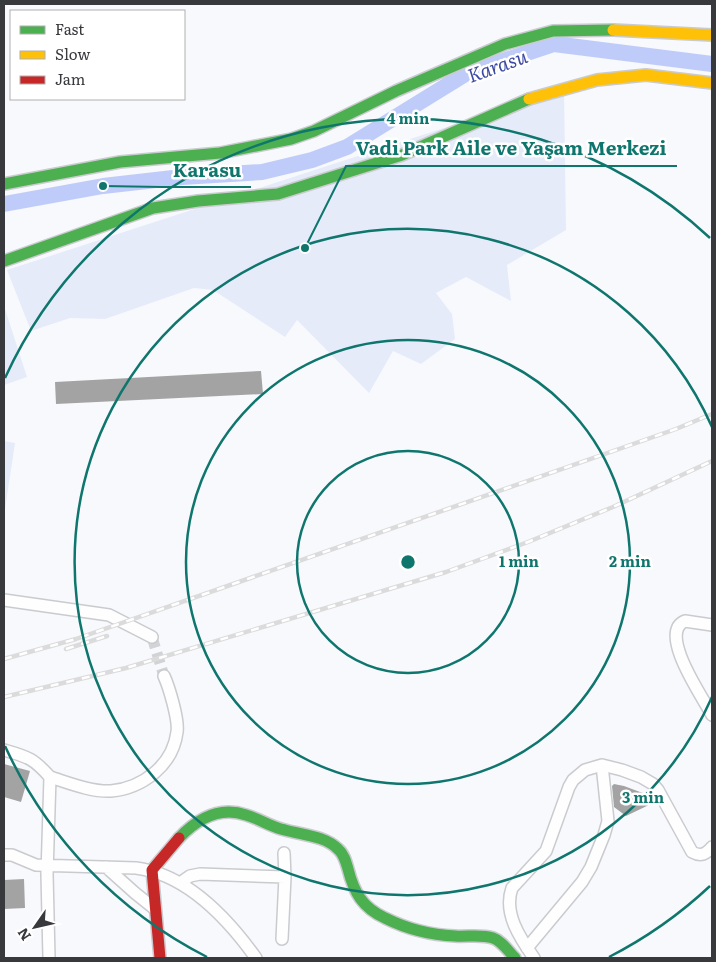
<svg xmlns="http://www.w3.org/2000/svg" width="716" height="962" font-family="Literata,serif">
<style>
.green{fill:#e6ebfa}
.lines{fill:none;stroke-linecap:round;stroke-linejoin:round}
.river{stroke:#bfccf9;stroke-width:16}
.building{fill:#a4a3a4}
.street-tunnel{stroke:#d2d3d7;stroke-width:11;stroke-dasharray:11 5.5;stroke-linecap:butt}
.street-casing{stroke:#cacbce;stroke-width:14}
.fast-casing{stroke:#cacbce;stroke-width:14}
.slow-casing{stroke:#cacbce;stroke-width:14}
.jam-casing{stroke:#cacbce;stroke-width:14}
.street{stroke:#fefeff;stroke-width:11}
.fast{stroke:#4caf50;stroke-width:11}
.slow{stroke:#ffc107;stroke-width:11}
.jam{stroke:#c62828;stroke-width:11}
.rail-casing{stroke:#dbdbdc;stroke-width:4.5}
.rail{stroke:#fff;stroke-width:2.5;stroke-dasharray:8;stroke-linecap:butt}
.ring{fill:none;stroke:#0f766e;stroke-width:2.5}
.labels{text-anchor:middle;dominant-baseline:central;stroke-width:5;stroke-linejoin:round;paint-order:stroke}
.water-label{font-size:19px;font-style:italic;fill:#3d4aa3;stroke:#fff}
.centre{fill:#0f766e;stroke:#fff;stroke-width:2.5}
.ring-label{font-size:15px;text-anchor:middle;font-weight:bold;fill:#0f766e;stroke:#fff;stroke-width:5;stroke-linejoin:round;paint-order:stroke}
.leader{fill:none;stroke:#0f766e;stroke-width:2}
.callout-dot{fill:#0f766e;stroke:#fff;stroke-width:2}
.callout-label{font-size:19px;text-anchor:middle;font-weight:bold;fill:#0f766e;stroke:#fff;stroke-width:5;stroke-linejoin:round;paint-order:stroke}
</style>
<rect width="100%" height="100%" fill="#f8f9fd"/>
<!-- green -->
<path class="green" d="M564 89 566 230 507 265 511 301 466 277 436 293 452 314 455 339 421 364 393 351 369 393 297 320 285 337 213 290 194 288 105 319 70 318 31 331 7 270Z
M4 306 27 377 4 385Z
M4 441 15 443 4 516Z"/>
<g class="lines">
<!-- river -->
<path class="river" d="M4 204 103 186 182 177 262 172 312 160 347 147 467 73 554 44 712 64"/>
</g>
<!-- building -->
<path class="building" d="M261 371 263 394 56 404 55 382Z
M4 764 30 771 21 802 4 797Z
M614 784 624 786 648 795 651 804 626 816 614 807 612 786Z
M24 879 25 908 4 909V880Z"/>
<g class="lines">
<!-- street-tunnel -->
<path class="street-tunnel" d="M152 637 164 676"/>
<defs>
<path id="street" d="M4 600 109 615 152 637
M712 625 685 621C657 633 704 699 712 715
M4 750C28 757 33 758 50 777L47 874 49 958
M50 777C69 783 91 792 111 791 143 788 173 765 177 732 179 720 169 687 164 676
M4 855H12L36 865 136 868C186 874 228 919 256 958
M106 867 135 893 155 909
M180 883 190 876 200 874 285 877
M282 939 285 877 284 853
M527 948 582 882 591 867 604 835 608 821 602 765
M534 958C520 938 503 913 512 888L546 851 569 787 573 780 585 770 602 765 622 770 641 777 653 784 658 790 692 852C701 857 706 854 712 847"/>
<path id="fast" d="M4 184 120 162 220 153 291 139 314 131 396 91 505 44 553 31 613 30
M4 261 153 208 198 201 278 194 402 155 529 99
M179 838C197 819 220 806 246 815 260 819 271 827 285 830 303 835 325 836 338 849 344 854 346 862 348 869 354 893 363 908 385 918 407 929 431 935 455 936 467 937 481 934 493 938 502 941 508 951 515 958"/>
<path id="slow" d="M613 30 712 35
M529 99 597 80 646 75 712 83"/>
<path id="jam" d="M160 958 152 870 179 838"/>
</defs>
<!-- street casing -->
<use href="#street" class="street-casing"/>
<!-- fast casing -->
<use href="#fast" class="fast-casing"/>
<!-- slow casing -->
<use href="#slow" class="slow-casing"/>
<!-- jam casing -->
<use href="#jam" class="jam-casing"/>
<!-- street -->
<use href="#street" class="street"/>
<!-- fast -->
<use href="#fast" class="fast"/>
<!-- slow -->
<use href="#slow" class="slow"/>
<!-- jam -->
<use href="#jam" class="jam"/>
<defs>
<path id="rail" d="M66 649 107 636
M4 659 76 639 676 429 712 414
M4 697 126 668 446 572 528 542 613 507 712 461"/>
</defs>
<!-- rail casing -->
<use href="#rail" class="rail-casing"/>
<!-- rail -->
<use href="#rail" class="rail"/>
</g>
<!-- distance rings -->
<g class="ring">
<circle cx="408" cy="562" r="111"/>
<circle cx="408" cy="562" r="222"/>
<path d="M712 697A333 333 0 1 1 712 427"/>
<path d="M710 886A443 443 0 0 1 609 957M207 957A443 443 0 0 1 5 746M5 378A443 443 0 0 1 710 238"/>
</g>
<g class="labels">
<!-- water labels -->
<g class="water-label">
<text transform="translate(497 65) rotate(-20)">Karasu</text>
</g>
</g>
<circle cx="408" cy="562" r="8" class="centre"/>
<g class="ring-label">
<text x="408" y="124">4 min</text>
<text x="519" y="567">1 min</text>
<text x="630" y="567">2 min</text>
<text x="643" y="803">3 min</text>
</g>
<!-- callouts -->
<path class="leader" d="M305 248L346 166H677M103 186L162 187H251"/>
<g class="callout-dot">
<circle cx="305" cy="248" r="5"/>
<circle cx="103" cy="186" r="5"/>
</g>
<g class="callout-label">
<text x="511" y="155">Vadi Park Aile ve Yaşam Merkezi</text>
<text x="207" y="177">Karasu</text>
</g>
<!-- border -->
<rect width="716" height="962" fill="none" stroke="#38393d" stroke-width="10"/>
<!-- legend -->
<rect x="10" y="10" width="175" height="90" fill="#ffffff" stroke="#afb0b1"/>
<rect x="20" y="26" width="25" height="8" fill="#4caf50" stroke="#afb0b1"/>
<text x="55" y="35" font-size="15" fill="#38393d">Fast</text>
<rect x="20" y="51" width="25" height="8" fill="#ffc107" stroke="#afb0b1"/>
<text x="55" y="60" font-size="15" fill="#38393d">Slow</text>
<rect x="20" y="76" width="25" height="8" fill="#c62828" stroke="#afb0b1"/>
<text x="55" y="85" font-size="15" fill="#38393d">Jam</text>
<!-- north arrow -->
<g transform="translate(35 927) rotate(236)" stroke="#ffffff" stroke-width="4" paint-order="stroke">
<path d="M0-4L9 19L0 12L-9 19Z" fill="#38393d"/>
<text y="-8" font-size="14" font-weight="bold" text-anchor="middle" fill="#38393d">N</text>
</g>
</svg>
